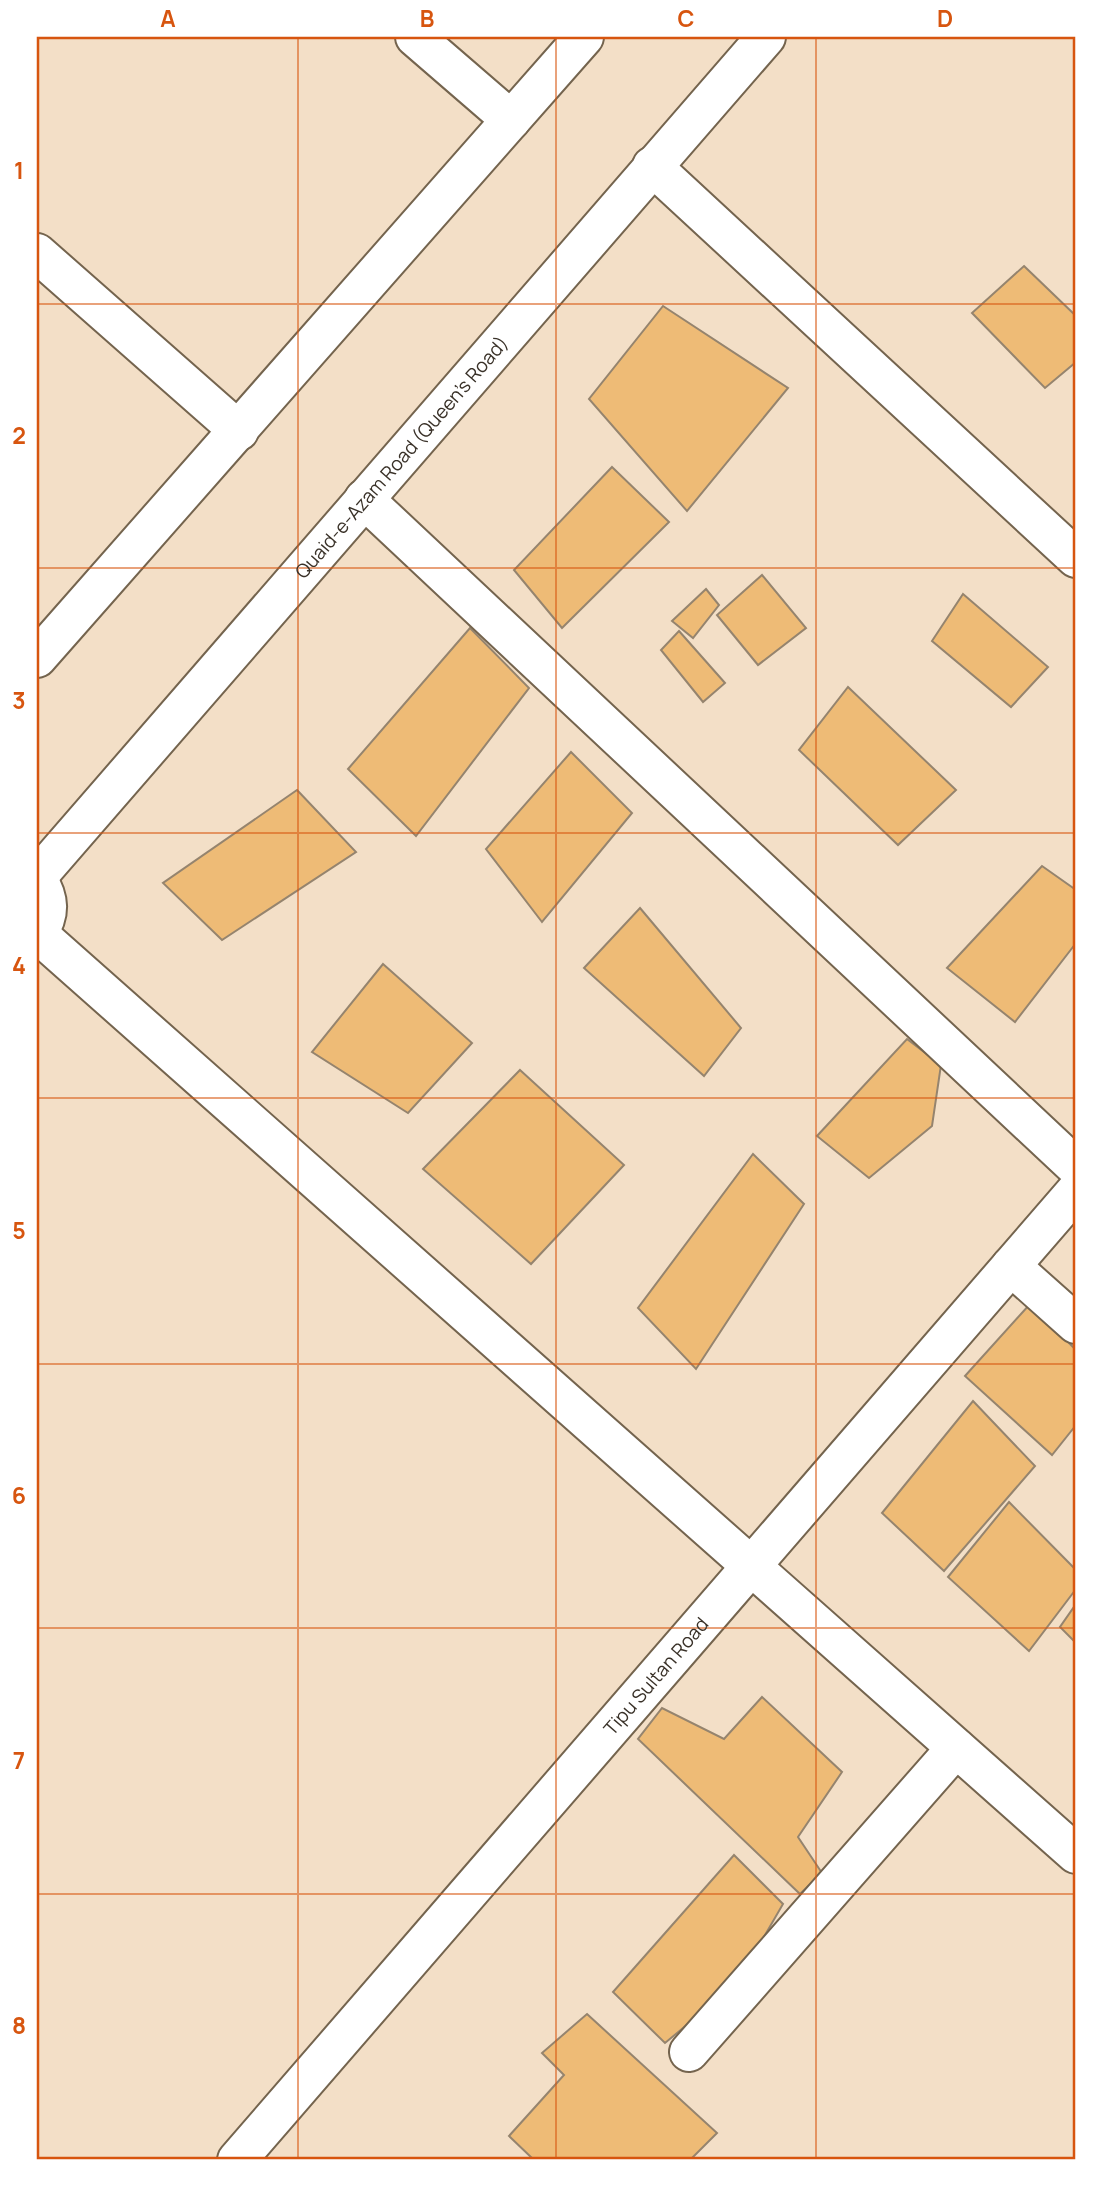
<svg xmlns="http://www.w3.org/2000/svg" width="1113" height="2197" font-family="Manrope,sans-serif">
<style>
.building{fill:#eebb76;stroke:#95846e;stroke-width:2}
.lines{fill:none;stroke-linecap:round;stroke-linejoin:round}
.minor-casing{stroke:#74644e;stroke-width:42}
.major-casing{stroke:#74644e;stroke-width:42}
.minor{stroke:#fff;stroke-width:38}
.major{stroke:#fff;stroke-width:38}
.grid{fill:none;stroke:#d7550f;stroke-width:2;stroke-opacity:0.55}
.labels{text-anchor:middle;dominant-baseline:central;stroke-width:5;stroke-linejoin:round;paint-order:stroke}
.street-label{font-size:19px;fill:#3a3229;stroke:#fff}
.neatline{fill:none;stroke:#d7550f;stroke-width:2.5}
.grid-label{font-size:23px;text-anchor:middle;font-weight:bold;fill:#d7550f}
</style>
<rect width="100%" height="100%" fill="#f3dfc7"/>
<!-- building -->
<path class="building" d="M1024 266 1076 316V362L1045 388 972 313Z
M663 306 788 388 687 511 589 399Z
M612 467 669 522 562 628 514 570Z
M762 575 806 628 758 665 717 615Z
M706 589 719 605 693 638 672 621Z
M963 594 1048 667 1011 707 932 641Z
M470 628 529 688 416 836 348 769Z
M679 631 725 683 703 702 661 650Z
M848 687 956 790 898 845 799 750Z
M571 752 632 813 542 922 486 849Z
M297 790 356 852 222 940 163 883Z
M1042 866 1076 890V943L1015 1022 947 968Z
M640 908 741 1028 704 1076 584 968Z
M383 964 472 1043 408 1113 312 1052Z
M907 1039 941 1065 932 1126 869 1178 817 1136Z
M520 1070 624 1165 531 1264 423 1169Z
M753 1154 804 1204 696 1369 638 1308Z
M1030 1304 1076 1350V1425L1052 1455 965 1376Z
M973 1401 1035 1466 944 1571 882 1513Z
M1009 1502 1076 1570V1589L1029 1651 948 1577Z
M1076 1604V1643L1060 1627Z
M762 1697 842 1772 798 1837 822 1873 800 1894 638 1739 662 1708 724 1739Z
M734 1855 783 1904 754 1954 717 2000 665 2043 613 1992Z
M587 2014 717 2133 690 2160H534L509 2136 564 2075 542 2053Z"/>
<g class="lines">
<defs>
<g id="minor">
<path d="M415 37 511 120"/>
<path d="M652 166 1076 558"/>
<path d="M37 253 239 431"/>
<path d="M364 499 1076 1167"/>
<path d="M37 658 584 37"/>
<path d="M38 934 1076 1854"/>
<path d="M1011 1266 1076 1324"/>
<path d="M689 2052 956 1748"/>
<path id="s1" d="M237 2160 1076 1191"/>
</g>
<g id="major">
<path id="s2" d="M37 877 766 37"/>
<path d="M37 878C50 899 51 914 37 935"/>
</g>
</defs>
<!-- minor casing -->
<use href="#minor" class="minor-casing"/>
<!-- major casing -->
<use href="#major" class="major-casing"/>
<!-- minor -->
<use href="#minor" class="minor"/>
<!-- major -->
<use href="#major" class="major"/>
</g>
<!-- grid -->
<path class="grid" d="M298 37V2160M556 37V2160M816 37V2160M37 304H1076M37 568H1076M37 833H1076M37 1098H1076M37 1364H1076M37 1628H1076M37 1894H1076"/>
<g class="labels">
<!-- street labels -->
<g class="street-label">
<text stroke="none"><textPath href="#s2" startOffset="556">Quaid-e-Azam Road (Queen's Road)</textPath></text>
<text stroke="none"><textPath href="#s1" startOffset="640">Tipu Sultan Road</textPath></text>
</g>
</g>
<!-- border -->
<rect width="1113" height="2197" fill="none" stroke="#ffffff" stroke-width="77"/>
<rect x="38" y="38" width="1036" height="2120" class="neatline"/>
<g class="grid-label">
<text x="168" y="27">A</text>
<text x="427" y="27">B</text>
<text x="686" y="27">C</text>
<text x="945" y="27">D</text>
<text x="19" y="179">1</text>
<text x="19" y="444">2</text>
<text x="19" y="709">3</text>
<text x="19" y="974">4</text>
<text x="19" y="1239">5</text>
<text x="19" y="1504">6</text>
<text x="19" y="1769">7</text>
<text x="19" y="2034">8</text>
</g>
</svg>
